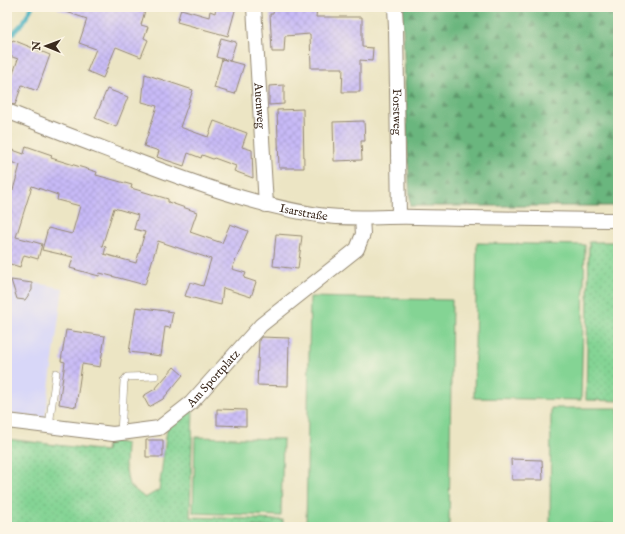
<svg xmlns="http://www.w3.org/2000/svg" width="625" height="534" font-family="'IM FELL English',serif">
<style>
.built{fill:#d8d7f8}
.grass{fill:url(#grass-dots);stroke:#607f59}
.forest{fill:url(#forest-firs);stroke:#53704e}
.pitch{fill:#84d494;stroke:#607f59}
.lines{fill:none;stroke-linecap:round;stroke-linejoin:round}
.stream{stroke:#44b1c1;stroke-width:4.5}
.building{fill:url(#building-cross-hatch);fill-rule:evenodd}
.lane-casing{stroke:#948871;stroke-width:8}
.street-casing{stroke:#948871;stroke-width:16}
.lane{stroke:#fff;stroke-width:7}
.street{stroke:#fff;stroke-width:14}
.labels{text-anchor:middle;dominant-baseline:central;stroke-width:4;stroke-linejoin:round;paint-order:stroke}
.street-label{font-size:12px;fill:#3b2a1e;stroke:#fcf5e5}
</style>
<defs>
<pattern id="grass-dots" width="8" height="8" patternUnits="userSpaceOnUse"><rect width="8" height="8" fill="#84d494"/><path d="M2 2h.1M6 6h.1" fill="none" stroke="#73b67f" stroke-width="1.8" stroke-linecap="round"/></pattern>
<pattern id="forest-firs" width="22" height="20" patternUnits="userSpaceOnUse"><rect width="22" height="20" fill="#6bb67e"/><path d="M5 1l3.5 6h-7zM16 11l3.5 6h-7z" fill="#599467"/></pattern>
<pattern id="building-cross-hatch" width="8" height="8" patternUnits="userSpaceOnUse"><rect width="8" height="8" fill="#c7baf7"/><path d="M0 0l8 8M0 8l8-8" fill="none" stroke="#aca0d3"/></pattern>
</defs>
<rect width="100%" height="100%" fill="#fcf5e5"/>
<filter id="ink" filterUnits="userSpaceOnUse"><feTurbulence type="fractalNoise" baseFrequency=".025" numOctaves="2"/><feDisplacementMap in="SourceGraphic" scale="8" xChannelSelector="R" yChannelSelector="G"/><feConvolveMatrix kernelMatrix="1 2 1 2 8 2 1 2 1" color-interpolation-filters="sRGB"/></filter>
<filter id="wash" filterUnits="userSpaceOnUse"><feTurbulence type="fractalNoise" baseFrequency=".012" numOctaves="4" result="noise"/><feDisplacementMap in="SourceGraphic" scale="16" xChannelSelector="R" yChannelSelector="G"/><feGaussianBlur stdDeviation="0.9" result="paint"/><feColorMatrix in="noise" values="0 0 0 0 0 0 0 0 0 0 0 0 0 0 0 0 0 1.4 0 .05"/><feComposite in="paint" operator="in"/></filter>
<g filter="url(#wash)">
<rect width="100%" height="100%" fill="#ece5c4"/>
<!-- built -->
<path class="built" d="M7 278 63 288 45 418 7 412Z"/>
<!-- grass -->
<path class="grass" d="M589 242H618V401L586 400Z
M193 408 190 517 283 520V527H7V439L106 451 108 440 126 444 125 465 129 485 145 498 159 490 167 429Z"/>
<!-- forest -->
<path class="forest" d="M402 7H618V206H410Z"/>
<!-- pitch -->
<path class="pitch" d="M477 243 585 245 581 400 474 398Z
M310 297 452 300 449 527H306Z
M551 408H618V525H550Z
M195 437 283 439 281 516 193 513Z"/>
<g class="lines">
<!-- stream -->
<path class="stream" d="M7 39 23 23 32 7"/>
</g>
<g id="blocks">
<!-- building -->
<path class="building" d="M59 7H146L141 25 148 27 144 38 148 40 141 57 116 47 103 78 87 71 96 49 79 43 87 19 58 9Z
M216 7H236L228 36 177 22 181 9 209 17 210 11 215 13Z
M274 7H317L316 17H362V47L373 48 372 61 360 60V92H342L343 68H311L310 34 285 36 284 52H272L270 14H273Z
M221 38 236 42 230 61 216 57Z
M13 40 50 55 37 91 22 85 15 105 7 103V91L18 59 7 55V47Z
M222 59 244 65 235 94 214 88Z
M145 74 193 90 180 127 208 137 214 121 247 133 242 147 252 150 253 178 234 171 236 166 214 158 213 159 202 155 201 158 188 153 184 166 157 157 159 151 144 146 157 106 142 102Z
M284 85V104L269 105V86Z
M107 89 128 97 116 127 95 118Z
M303 109 304 168H279L277 110Z
M364 121 365 141H361L362 160 334 161 333 122Z
M26 146 52 155 51 158 97 172 96 175 132 185 131 188 168 199V202L197 212 190 232 222 243 230 224 248 231 232 269 246 273 244 278 256 282 251 297 223 288 221 305 185 296 190 282 203 286 211 259 158 241 145 285 100 273 99 276 70 268 73 257 42 250 48 228 72 234 80 206 57 200 58 195 32 186 16 237 42 244 38 259 24 255 20 267 7 263V188L13 190 20 165 7 161V148L24 154ZM114 208 138 215 134 229 145 232 136 263 104 254 106 247 102 246Z
M276 234 302 236 298 269 273 266Z
M11 280 32 283V290L25 300 17 299Z
M136 307 173 312 170 328 165 327 161 356 129 352Z
M66 330 105 336 100 367 82 364 76 407 59 404 65 362 61 361Z
M261 337 289 338 288 386 257 385 259 340Z
M174 367 183 375 163 399 149 407 143 396 155 389Z
M217 409 246 410V426L217 425Z
M146 440H163V457H146Z
M511 459 542 460 543 480H512Z"/>
</g>
</g>
<g filter="url(#ink)">
<use href="#blocks" fill-opacity="0" stroke="#948871" stroke-width="1"/>
<g class="lines">
<defs>
<path id="lane" d="M49 426 56 373
M121 433 124 381 127 377 155 376"/>
<g id="street">
<path id="s1" d="M254 7 266 205"/>
<path id="s2" d="M395 7 396 28 399 216"/>
<path id="s3" d="M7 111C49 128 92 144 134 160 194 183 254 205 318 215 350 220 383 216 416 217 483 218 551 220 618 220"/>
<path id="s4" d="M7 421 113 434 159 428 191 403 261 325 357 249 363 234 362 218"/>
</g>
</defs>
<!-- lane casing -->
<use href="#lane" class="lane-casing"/>
<!-- street casing -->
<use href="#street" class="street-casing"/>
<!-- lane -->
<use href="#lane" class="lane"/>
<!-- street -->
<use href="#street" class="street"/>
</g>
</g>
<g class="labels">
<!-- street labels -->
<g class="street-label">
<text stroke="none"><textPath href="#s1" startOffset="99">Auenweg</textPath></text>
<text stroke="none"><textPath href="#s2" startOffset="105">Forstweg</textPath></text>
<text stroke="none"><textPath href="#s3" startOffset="314">Isarstraße</textPath></text>
<text stroke="none"><textPath href="#s4" startOffset="227">Am Sportplatz</textPath></text>
</g>
</g>
<!-- margin -->
<rect width="625" height="534" fill="none" stroke="#fcf5e5" stroke-width="24"/>
<!-- north arrow -->
<g transform="translate(46 46) rotate(271)" stroke="#fcf5e5" stroke-width="3" paint-order="stroke">
<path d="M0-3L7 15L0 10L-7 15Z" fill="#3b2a1e"/>
<text y="-6" font-size="11" font-weight="bold" text-anchor="middle" fill="#3b2a1e">N</text>
</g>
</svg>
